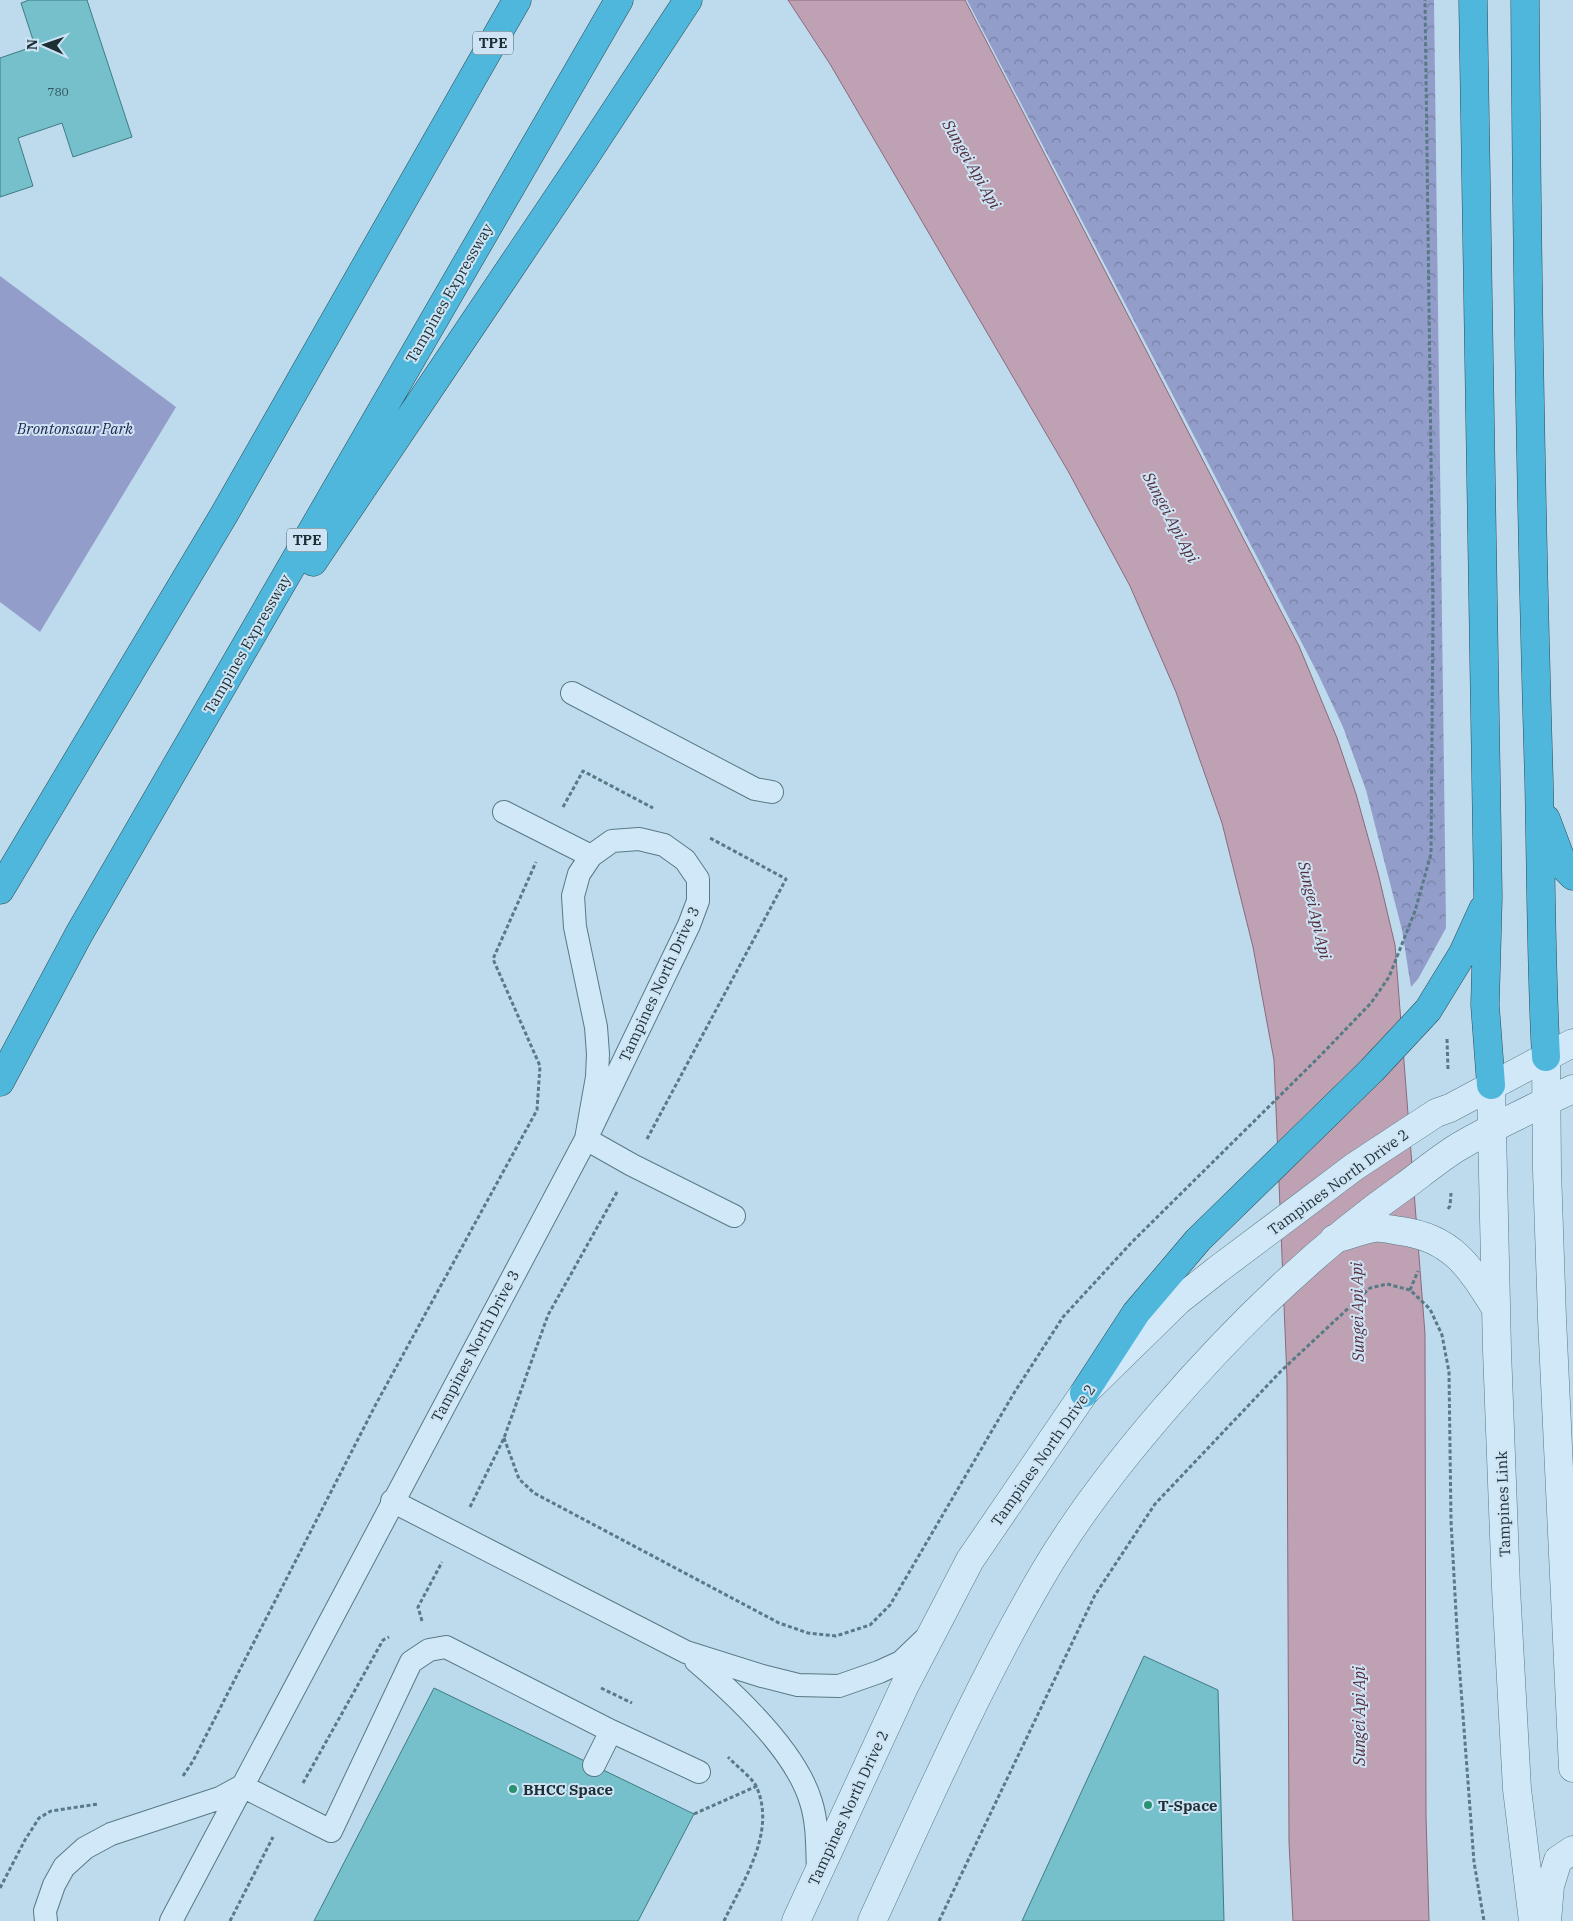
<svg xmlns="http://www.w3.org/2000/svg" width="1573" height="1921" font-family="'IBM Plex Serif',serif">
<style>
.forest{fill:url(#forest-crowns)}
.green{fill:#939dca}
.water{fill:#bea2b3;stroke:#8b697c}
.building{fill:#75c0ca;stroke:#3e7c83}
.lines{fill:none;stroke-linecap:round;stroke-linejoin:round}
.service-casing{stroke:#577a84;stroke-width:24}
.minor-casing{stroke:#577a84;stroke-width:29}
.tertiary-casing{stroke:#577a84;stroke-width:29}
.motorway-casing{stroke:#2c4b52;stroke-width:29}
.path{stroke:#577a84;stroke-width:3;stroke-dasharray:4 2.5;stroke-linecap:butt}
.service{stroke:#d1e8f8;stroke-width:22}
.minor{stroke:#d1e8f8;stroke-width:28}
.tertiary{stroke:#d1e8f8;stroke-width:28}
.motorway{stroke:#4fb7dc;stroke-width:28}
.poi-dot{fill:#299272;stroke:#cee4f4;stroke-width:2}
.labels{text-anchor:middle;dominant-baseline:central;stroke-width:4;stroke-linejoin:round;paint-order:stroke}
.number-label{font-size:12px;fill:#32535a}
.shield{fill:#cee4f4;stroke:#51656e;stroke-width:1}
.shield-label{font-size:14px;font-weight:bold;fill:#1c2f34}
.street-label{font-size:15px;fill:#1c2f34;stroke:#cee4f4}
.park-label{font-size:15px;font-style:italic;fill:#232550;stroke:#cee4f4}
.poi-label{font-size:15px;font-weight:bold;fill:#1c2f34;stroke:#cee4f4;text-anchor:start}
.water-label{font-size:16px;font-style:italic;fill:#542b3a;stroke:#cee4f4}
</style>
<defs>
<pattern id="forest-crowns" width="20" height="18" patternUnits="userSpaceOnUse" patternTransform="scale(1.25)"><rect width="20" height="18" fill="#939dca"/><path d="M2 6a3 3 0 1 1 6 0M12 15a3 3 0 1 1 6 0" fill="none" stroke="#7780a5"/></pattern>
</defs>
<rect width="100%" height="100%" fill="#bedaed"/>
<!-- forest -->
<path class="forest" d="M967 0H1434L1446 928 1418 979 1411 987 1402 930 1366 790 1343 727 1318 674Z"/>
<!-- green -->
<path class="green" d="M0 276 176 407 40 632 0 602Z"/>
<!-- water -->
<path class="water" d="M788 0H965L1299 646 1337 738 1356 794 1378 873 1395 945 1425 1334 1426 1816 1429 1921H1293L1289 1842 1287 1379 1274 1060 1253 947 1222 823 1176 692 1130 586 1068 471 830 64Z"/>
<!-- building -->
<path class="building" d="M29 0H87L132 137 73 157 62 123 18 138 33 186 0 197V58L35 46 21 3Z
M1144 1656 1218 1690 1224 1921H1022Z
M434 1688 694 1814 638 1921H314Z"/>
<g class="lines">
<defs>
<path id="service" d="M572 693 755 789 772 792
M504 812 591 856
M586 1139 632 1165 734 1216
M392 1501 686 1652 762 1676 798 1685 839 1686 879 1672 901 1662 924 1640
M696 1661C736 1695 796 1751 811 1802 818 1824 817 1849 818 1871
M594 1765 611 1731
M242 1786 331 1831 411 1662 429 1650 446 1647 611 1731 699 1772
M46 1921 45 1911 54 1885 64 1867 85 1848 111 1834 220 1798 242 1786
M171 1921 586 1139 689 925 698 901V879L685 860 664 845 639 839 612 841 591 856 579 874 573 896 575 927 596 1027 598 1054 597 1077 586 1139"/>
<path id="minor" d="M796 1921 905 1685 970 1560 1084 1393 1179 1300 1217 1270 1354 1167 1436 1113 1450 1108 1546 1057
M872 1921C926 1804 978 1685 1043 1574 1077 1516 1119 1462 1163 1411 1236 1326 1315 1249 1406 1185 1422 1173 1438 1160 1455 1149 1484 1131 1516 1117 1547 1101"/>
<path id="tertiary" d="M1573 1043 1546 1057 1547 1170 1552 1318 1573 1768
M1491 1085 1497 1350 1506 1588 1517 1789 1533 1921
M1547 1101 1573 1089
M1334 1239C1347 1236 1361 1230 1375 1228 1383 1227 1393 1230 1401 1231 1452 1238 1470 1267 1495 1307
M1547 1921 1550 1886 1558 1860 1573 1850"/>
<path id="motorway" d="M1473 0 1488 897 1485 1005 1491 1085
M1525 0C1527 260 1531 521 1539 781 1541 873 1541 965 1546 1057
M313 562 585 157 688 0
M1546 819 1564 867 1573 876
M0 890 225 513 517 0
M0 1082 79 934 619 0
M1084 1393 1136 1313 1198 1240 1372 1070 1428 1010 1463 953 1483 909"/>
</defs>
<!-- service casing -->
<use href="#service" class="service-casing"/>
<!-- minor casing -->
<use href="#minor" class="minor-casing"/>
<!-- tertiary casing -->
<use href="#tertiary" class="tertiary-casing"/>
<!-- motorway casing -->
<use href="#motorway" class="motorway-casing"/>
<!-- path -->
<path class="path" d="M563 807 583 771 653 808
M1447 1039 1448 1070
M647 1139 786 879 710 838
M1448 1209 1450 1206 1451 1193
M1410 1290 1418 1271
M504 1438 519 1479 534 1493 779 1623 808 1633 836 1636 870 1625 890 1605 1014 1393 1063 1317 1132 1242 1321 1055 1371 1003 1389 977 1415 911 1431 854 1433 612 1425 0
M470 1507 504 1438 548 1315 617 1192
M422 1621 418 1607 442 1562
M601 1688 632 1703
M183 1776 193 1761 376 1404 537 1110 540 1066 493 959 536 862
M303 1783 383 1640 389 1637
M694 1814 757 1786
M0 1888 25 1840 39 1818 51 1811 98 1804
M230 1921 273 1837
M724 1921C743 1881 776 1833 757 1788 754 1779 735 1765 728 1757
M939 1921 1095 1595 1155 1504 1282 1370 1370 1288 1387 1284 1410 1290 1430 1309 1442 1335 1449 1372 1451 1521 1458 1649 1474 1862 1484 1921"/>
<!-- service -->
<use href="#service" class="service"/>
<!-- minor -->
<use href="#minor" class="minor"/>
<!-- tertiary -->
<use href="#tertiary" class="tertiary"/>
<!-- motorway -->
<use href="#motorway" class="motorway"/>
</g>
<!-- markers -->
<g class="poi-dot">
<circle cx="513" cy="1789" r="5"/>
<circle cx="1148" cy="1805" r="5"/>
</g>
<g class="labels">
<!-- number labels -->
<g class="number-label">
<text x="58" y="91">780</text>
</g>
<!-- shield labels -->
<g class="shield">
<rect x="473" y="31.5" width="40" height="23" rx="4"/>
<rect x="287" y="528.5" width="40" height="23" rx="4"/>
</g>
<g class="shield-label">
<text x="493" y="43">TPE</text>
<text x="307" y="540">TPE</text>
</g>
<!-- street labels -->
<g class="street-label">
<text transform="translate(449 293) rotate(-60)">Tampines Expressway</text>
<text transform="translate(247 644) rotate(-60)">Tampines Expressway</text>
<text transform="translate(659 984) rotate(-65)">Tampines North Drive 3</text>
<text transform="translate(1338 1182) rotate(-36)">Tampines North Drive 2</text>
<text transform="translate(475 1346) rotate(-62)">Tampines North Drive 3</text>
<text transform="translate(1043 1455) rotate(-55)">Tampines North Drive 2</text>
<text transform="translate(1503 1504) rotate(-92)">Tampines Link</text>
<text transform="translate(848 1808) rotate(-65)">Tampines North Drive 2</text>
</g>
<!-- park labels -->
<g class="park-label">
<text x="75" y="428">Brontonsaur Park</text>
</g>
<!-- poi labels -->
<g class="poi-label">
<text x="523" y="1789">BHCC Space</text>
<text x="1158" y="1805">T-Space</text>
</g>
<!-- water labels -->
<g class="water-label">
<text transform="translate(972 164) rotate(60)">Sungei Api Api</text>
<text transform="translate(1171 517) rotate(62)">Sungei Api Api</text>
<text transform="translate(1315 910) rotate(77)">Sungei Api Api</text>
<text transform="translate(1357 1312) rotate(-91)">Sungei Api Api</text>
<text transform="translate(1359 1716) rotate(-90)">Sungei Api Api</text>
</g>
</g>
<!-- north arrow -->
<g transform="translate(45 45) rotate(272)" stroke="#cee4f4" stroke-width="4" paint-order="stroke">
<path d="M0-4L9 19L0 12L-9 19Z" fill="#1c2f34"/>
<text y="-8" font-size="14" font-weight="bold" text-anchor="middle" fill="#1c2f34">N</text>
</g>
</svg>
